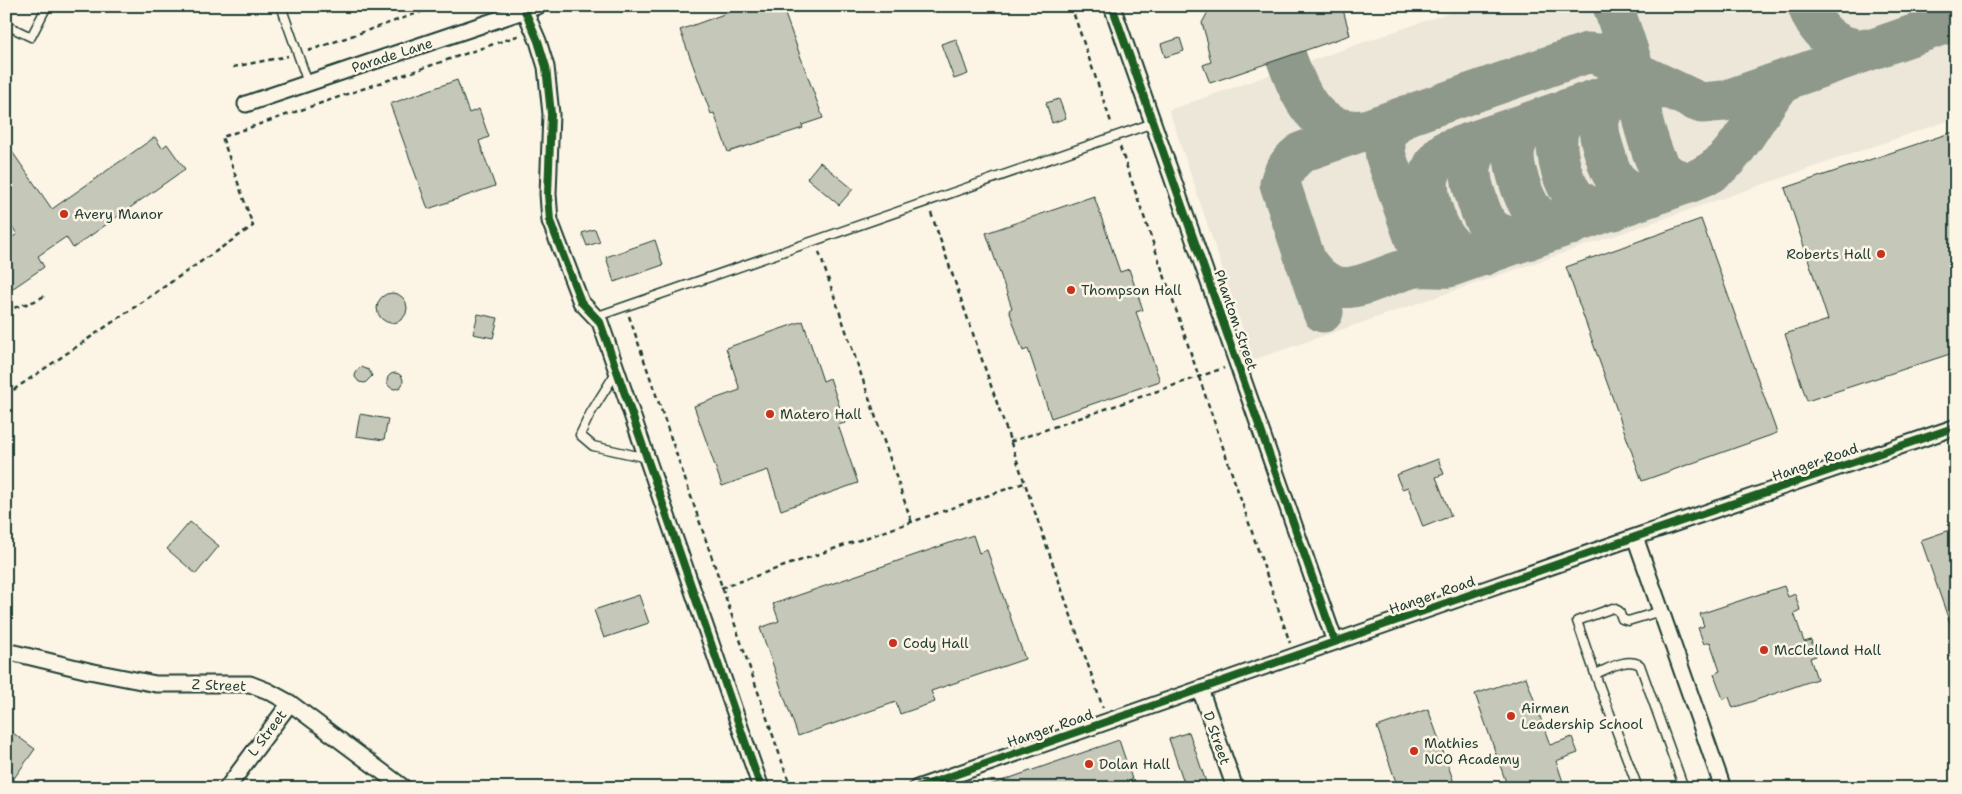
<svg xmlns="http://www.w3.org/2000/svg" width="1962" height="794" font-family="'Shantell Sans',sans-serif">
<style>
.built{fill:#ece7d8}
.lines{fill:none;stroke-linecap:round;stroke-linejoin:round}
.taxiway{stroke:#8e998c;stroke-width:41}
.building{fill:#c5c7b9;stroke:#1f3d34}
.lane-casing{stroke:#1f3d34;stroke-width:11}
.street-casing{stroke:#1f3d34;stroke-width:19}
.path{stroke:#1f3d34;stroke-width:2.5;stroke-dasharray:5 4;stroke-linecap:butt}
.lane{stroke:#fcf5e5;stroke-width:8}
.street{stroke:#fcf5e5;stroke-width:15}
.cycleway-casing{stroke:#fcf5e5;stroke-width:11}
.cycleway{stroke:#1b5e20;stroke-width:8}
.poi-dot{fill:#c8321e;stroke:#fcf5e5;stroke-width:2}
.labels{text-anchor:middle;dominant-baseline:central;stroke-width:5;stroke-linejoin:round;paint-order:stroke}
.street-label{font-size:14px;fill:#1f3d34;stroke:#fcf5e5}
.poi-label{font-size:14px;fill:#1f3d34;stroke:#fcf5e5;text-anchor:start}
</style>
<rect width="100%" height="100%" fill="#fcf5e5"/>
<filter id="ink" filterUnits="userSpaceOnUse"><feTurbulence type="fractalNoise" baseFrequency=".02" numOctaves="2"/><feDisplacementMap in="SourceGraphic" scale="10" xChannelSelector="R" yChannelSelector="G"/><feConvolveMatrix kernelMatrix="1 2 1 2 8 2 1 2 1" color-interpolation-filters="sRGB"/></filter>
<g filter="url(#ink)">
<!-- built -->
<path class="built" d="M1468 6H1956V118L1253 360 1169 110Z"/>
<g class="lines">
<!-- taxiway -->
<path class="taxiway" d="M1613 6 1635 72
M1808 6C1818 36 1841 52 1873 49
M1286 57C1300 95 1315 135 1364 130
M1670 89C1632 85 1640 115 1648 139 1652 151 1655 165 1666 173 1673 179 1682 181 1691 182
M1620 92C1593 111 1596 128 1606 157 1608 165 1611 174 1617 181 1626 191 1639 194 1652 196
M1581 105C1574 110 1565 115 1561 123 1551 142 1561 181 1575 197 1585 207 1601 210 1614 210
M1407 115C1389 127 1382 135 1386 157L1418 248
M1542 118C1508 136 1510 158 1522 190 1527 203 1532 213 1544 220 1552 225 1562 224 1571 225
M1489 136C1466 159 1468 174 1478 203 1481 212 1484 221 1490 227 1500 237 1515 238 1527 240
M1485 255C1474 255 1464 255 1455 248 1439 237 1425 196 1429 177 1432 166 1437 158 1446 151L1629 88 1650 83 1660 84
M1305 260C1338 310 1367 279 1411 268 1423 265 1437 268 1449 267L1691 182C1729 168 1739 143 1761 111 1769 98 1776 87 1789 79
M1323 312 1280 184C1283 170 1290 161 1302 152L1587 53 1597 54 1694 100 1702 103 1724 101 1956 20"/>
</g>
<!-- building -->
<path class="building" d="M746 6H782L823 118 802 125 803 128 728 152 714 113 711 114 680 30Z
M1211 6H1342L1350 35 1210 83 1203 65 1211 62 1207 45 1208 44 1202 23Z
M1180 38 1184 51 1165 57 1161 44Z
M956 39 968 74 954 79 941 44Z
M457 80 469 113 479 109 489 137 479 141 495 186 428 209 390 104Z
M1059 99 1066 118 1052 123 1046 103Z
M1956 131V352L1807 401 1785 334 1828 320 1785 188Z
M155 137 162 148 167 144 185 169 73 248 66 237 38 256 44 267 6 293V242L17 234 6 218V143L52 209Z
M820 162 853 189 839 205 807 178Z
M1094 196 1120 272 1129 269 1143 310 1136 312 1160 381 1051 418 1028 349 1023 351 1009 310 1012 308 986 233Z
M1701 219 1777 433 1642 481 1566 267Z
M595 229 600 242 587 246 582 233Z
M655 240 663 265 614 282 606 257Z
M377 308a15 15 0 1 1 30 0a15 15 0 1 1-30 0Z
M478 314 498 318 493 338 473 334Z
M803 321 823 381 830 378 845 423 838 425 858 483 781 510 768 470 722 486 694 406 740 390 726 348Z
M361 367 369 370 372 376 365 383 359 382 355 377 356 371Z
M387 381a8 8 0 1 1 16 0a8 8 0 1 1-16 0Z
M360 414 388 419 384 440 356 436Z
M1438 459 1444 474 1436 477 1451 516 1423 527 1408 487 1402 489 1396 475Z
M190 522 219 546 196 574 167 549Z
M1956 528V635H1954L1921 540Z
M973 535 979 553 987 550 1025 659 931 691 935 702 900 714 896 702 798 736 760 628 779 621 773 604Z
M1784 586 1788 597 1795 594 1800 610 1794 613 1804 642 1811 640 1816 656 1810 658 1817 679 1733 708 1729 697 1723 699 1714 674 1720 671 1710 642 1704 644 1698 628 1704 626 1700 614Z
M639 595 649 623 604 638 594 610Z
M1526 677 1550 745 1572 737 1578 753 1556 761 1565 788H1508L1475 694Z
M1428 709 1456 788H1398L1377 727Z
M6 728 35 749 7 788H6Z
M1189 732 1208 788H1186L1169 739Z
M1119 740 1135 788H988L987 786Z"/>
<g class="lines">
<defs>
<path id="lane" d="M281 6 308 83
M6 25 31 37 47 6
M595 317 1153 123
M617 371 590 414 580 435 593 446 647 458
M1595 674C1608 669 1626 657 1640 665L1684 788
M1638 788 1595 674 1577 621 1613 608 1619 611 1622 619 1628 621 1661 611"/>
<path id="street" d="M1112 6 1335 642
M525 11 538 41 546 67 551 114 548 194 550 221 581 302 600 322 761 788
M246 104 538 6
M1635 537 1723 788
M6 651 89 671 156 684H250L268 691 290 703 404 788
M1200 689 1235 788
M227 788 290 703
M917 788 1635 537 1956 427"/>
</defs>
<!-- lane casing -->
<use href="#lane" class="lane-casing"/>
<!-- street casing -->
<use href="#street" class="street-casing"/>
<!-- path -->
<path class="path" d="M1071 6 1112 125
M308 51 438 6
M233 67 288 56
M1120 147C1177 312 1233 477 1290 643
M931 213 1103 708
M819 252 912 523
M6 311C19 305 32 304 44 296
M629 316 791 788
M6 395 253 226 222 137 520 35
M1010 442 1224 368
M721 588 1024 483"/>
<!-- lane -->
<use href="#lane" class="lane"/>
<!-- street -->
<use href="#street" class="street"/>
<defs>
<path id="cycleway" d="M1112 6 1335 642
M525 11 538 41 546 67 551 114 548 194 550 221 581 302 600 322 761 788
M917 788 1635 537 1956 427"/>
</defs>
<!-- cycleway casing -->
<use href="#cycleway" class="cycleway-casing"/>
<!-- cycleway -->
<use href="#cycleway" class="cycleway"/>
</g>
</g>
<!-- markers -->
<g class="poi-dot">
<circle cx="64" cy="214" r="5"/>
<circle cx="1881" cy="254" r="5"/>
<circle cx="1071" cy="290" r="5"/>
<circle cx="770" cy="414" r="5"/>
<circle cx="893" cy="643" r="5"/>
<circle cx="1764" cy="650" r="5"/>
<circle cx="1511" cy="716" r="5"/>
<circle cx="1414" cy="751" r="5"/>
<circle cx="1089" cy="764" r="5"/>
</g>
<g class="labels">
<!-- street labels -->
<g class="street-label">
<text transform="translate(392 55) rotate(-18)">Parade Lane</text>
<text transform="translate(1236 320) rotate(71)">Phantom Street</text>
<text transform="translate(1815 462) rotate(-19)">Hanger Road</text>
<text transform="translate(1432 595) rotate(-19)">Hanger Road</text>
<text transform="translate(219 685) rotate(2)">Z Street</text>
<text transform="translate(1050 728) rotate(-19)">Hanger Road</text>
<text transform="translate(267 733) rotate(-53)">L Street</text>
<text transform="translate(1217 738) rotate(71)">D Street</text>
</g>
<!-- poi labels -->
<g class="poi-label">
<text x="74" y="214">Avery Manor</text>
<text x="1871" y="254" text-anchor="end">Roberts Hall</text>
<text x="1081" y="290">Thompson Hall</text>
<text x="780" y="414">Matero Hall</text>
<text x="903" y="643">Cody Hall</text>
<text x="1774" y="650">McClelland Hall</text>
<text x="1521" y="708">Airmen<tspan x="1521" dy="16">Leadership School</tspan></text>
<text x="1424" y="743">Mathies<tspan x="1424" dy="16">NCO Academy</tspan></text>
<text x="1099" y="764">Dolan Hall</text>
</g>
</g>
<!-- margin -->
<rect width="1962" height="794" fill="none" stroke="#fcf5e5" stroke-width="25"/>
<rect x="12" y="12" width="1937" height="769" fill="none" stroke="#1f3d34" stroke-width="2" filter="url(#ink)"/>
</svg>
